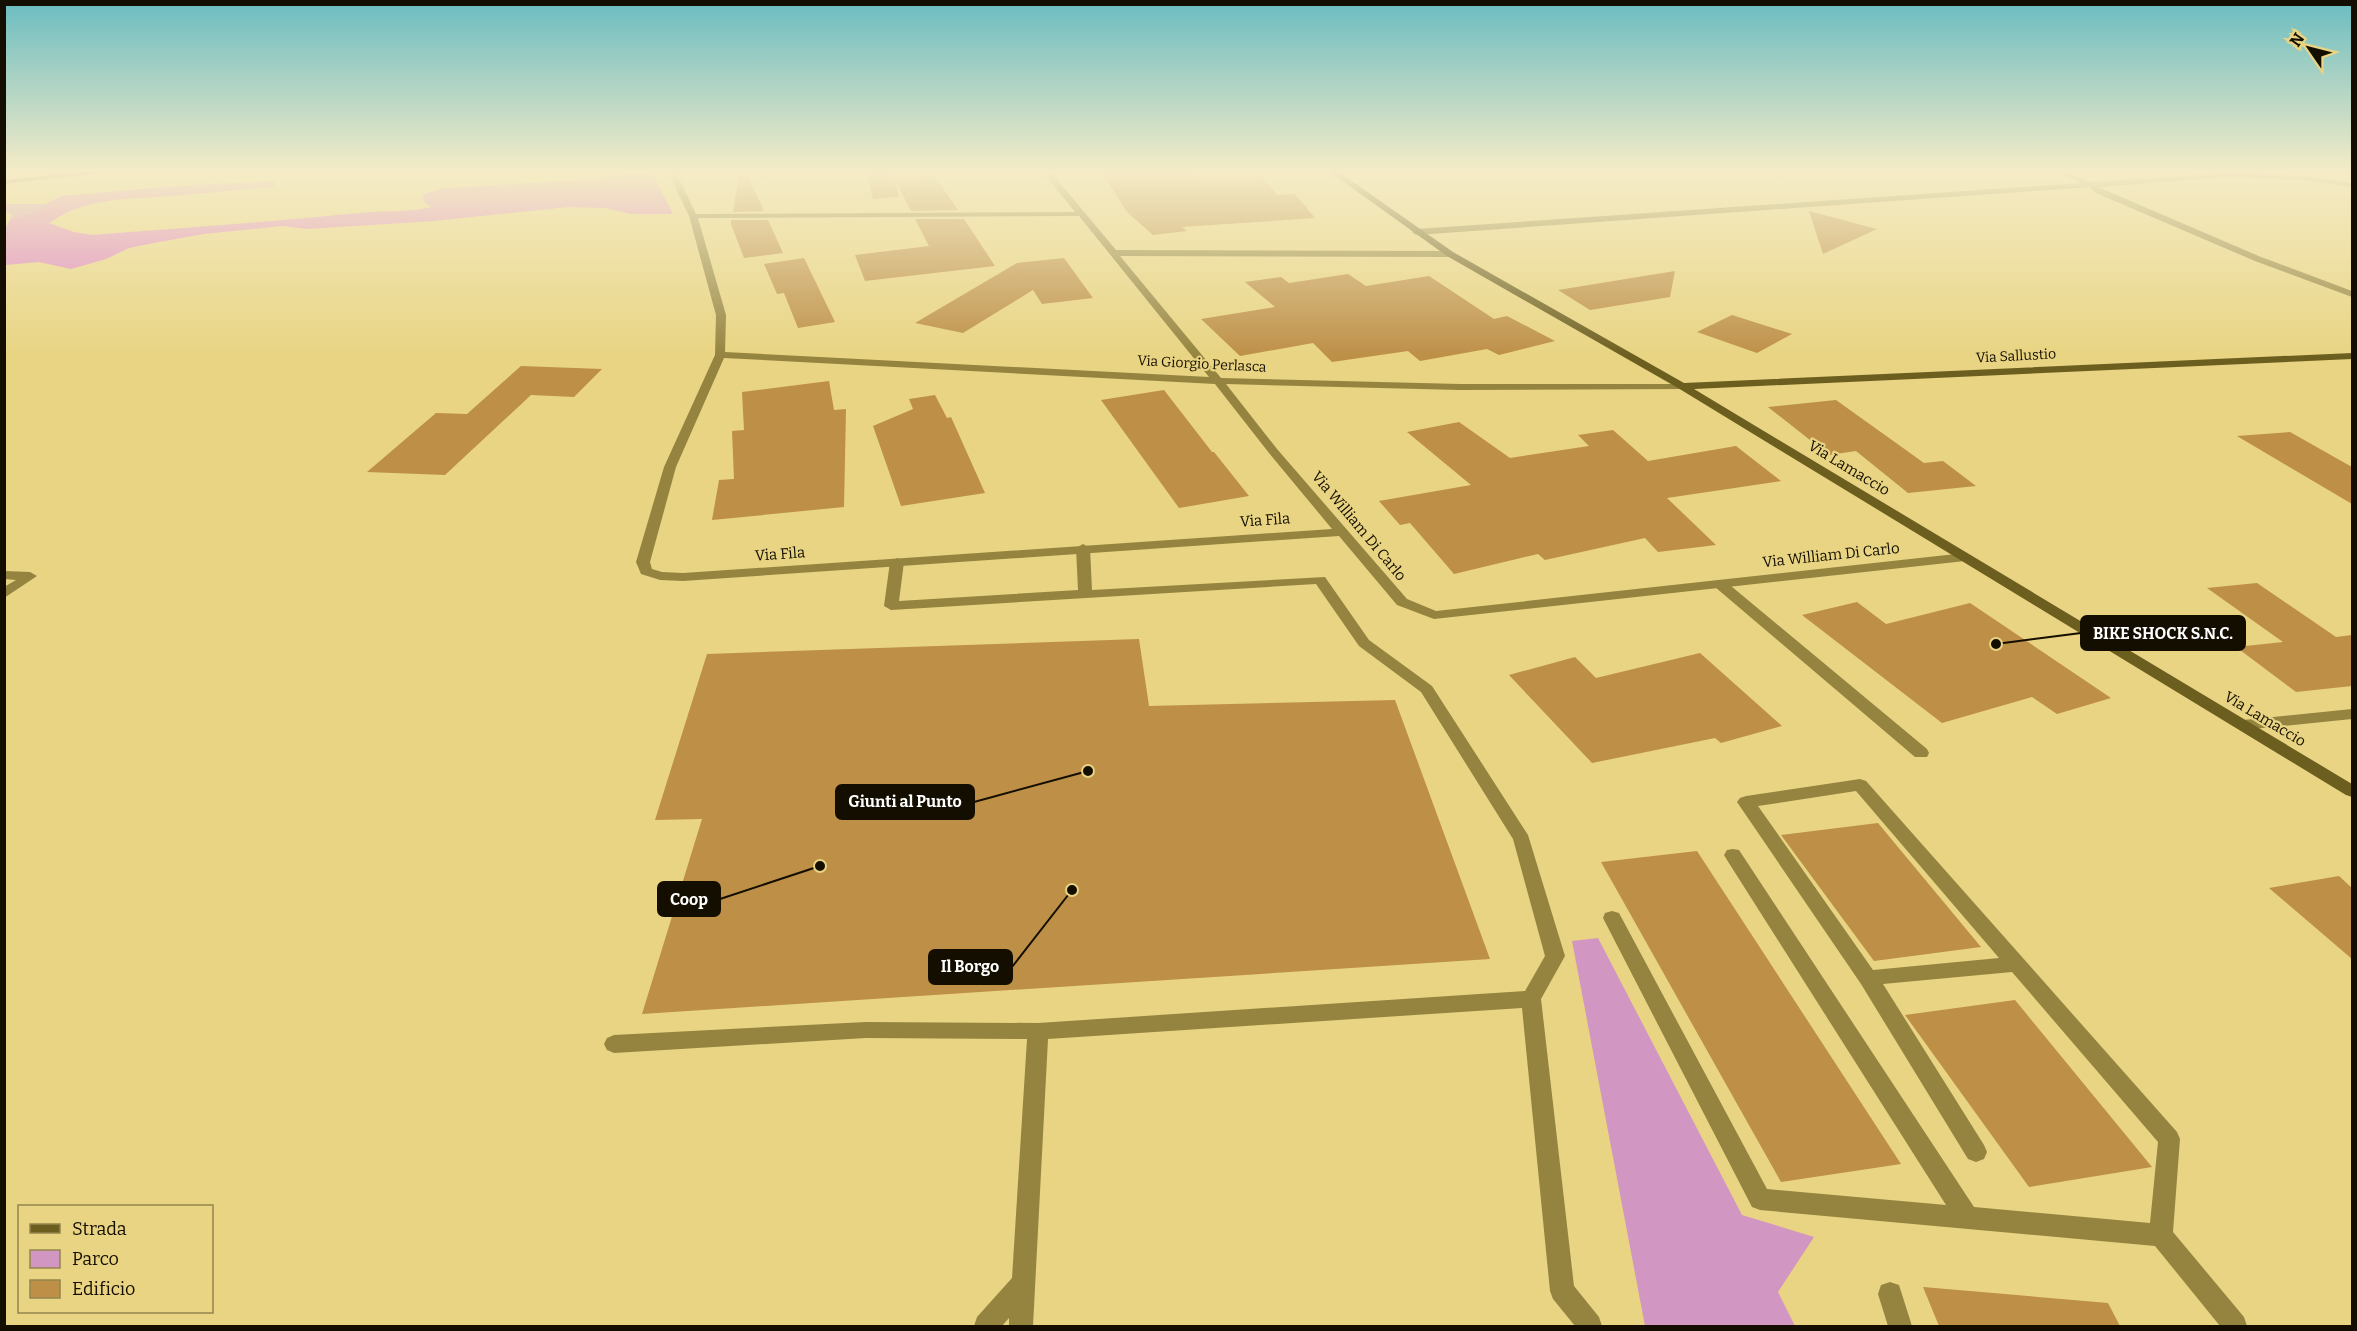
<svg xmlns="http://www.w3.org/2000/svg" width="2357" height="1331" font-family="Bitter,serif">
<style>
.green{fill:#d197c2}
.forest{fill:#dd80c6}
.building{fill:#bd8f47}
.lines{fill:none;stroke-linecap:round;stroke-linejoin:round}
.lane{fill:#94843f;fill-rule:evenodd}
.street{fill:#94843f;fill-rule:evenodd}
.secondary{fill:#6c5e1f;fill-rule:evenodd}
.labels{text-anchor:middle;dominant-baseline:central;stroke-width:4.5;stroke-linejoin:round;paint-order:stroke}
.far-street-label{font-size:14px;fill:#140e00;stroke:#e8d482}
.street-label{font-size:15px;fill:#140e00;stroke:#e8d482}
.leader{fill:none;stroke:#140e00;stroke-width:2}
.callout-dot{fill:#140e00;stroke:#e8d482;stroke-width:2}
.callout{fill:#140e00;stroke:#140e00;stroke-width:2}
.callout-label{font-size:16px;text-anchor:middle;font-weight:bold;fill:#fff}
</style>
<rect width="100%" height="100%" fill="#e8d482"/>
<!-- green -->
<path class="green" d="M4 204H46L42 209 10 220 12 214 5 211Z
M1598 938 1742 1215 1814 1237 1778 1292 1795 1326H1645L1572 941Z"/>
<!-- forest -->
<path class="forest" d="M626 170H651L673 214H631L605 208 569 207 434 221 307 229 283 226 204 234 159 242 129 248 106 259 71 269 39 262 5 265V228L10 220 42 209 46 204 61 196 189 185 275 181 274 187C240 190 207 193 173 196 130 199 86 197 49 223L74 232 92 235C181 228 269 222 358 213 380 210 409 213 431 207L423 201 424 194 443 188 597 179 622 175Z"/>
<!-- building -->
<path class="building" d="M740 170H745L764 211 733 212Z
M866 170H893L895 179 934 175 958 210 911 211 895 180 899 197 873 199Z
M1100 170H1195L1202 180 1262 176 1277 195 1295 194 1315 218 1182 227 1187 231 1153 235 1127 212Z
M1809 211 1877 229 1823 254Z
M915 219H964L995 266 865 281 855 255 929 246Z
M731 220H768L783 253 744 258 731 224Z
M804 258 835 322 798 328 784 293 777 294 764 264Z
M1064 258 1093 298 1042 304 1033 290 963 333 915 323 1017 263Z
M1675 271 1670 297 1590 310 1558 290Z
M1348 274 1366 286 1429 276 1494 319 1507 316 1555 341 1499 355 1487 349 1420 361 1408 351 1332 362 1313 343 1240 356 1201 319 1275 307 1245 282 1281 277 1289 283Z
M1732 315 1792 334 1757 353 1697 332Z
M521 366 602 369 574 397 531 395 445 475 367 472 436 413 467 414Z
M829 381 834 410 846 409 844 507 712 520 719 480 734 479 732 431 744 430 742 392Z
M1164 390 1212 452H1214L1249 496 1179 508 1101 400Z
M935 395 947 418 951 417 985 493 901 506 873 426 913 409 909 399Z
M1836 400 1924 463 1943 461 1976 486 1908 493 1856 451 1829 455 1768 407Z
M1459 422 1510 458 1589 446 1578 435 1613 430 1648 461 1736 446 1781 481 1667 498 1716 545 1658 552 1645 538 1545 560 1538 554 1454 574 1410 523 1400 525 1379 501 1471 485 1407 432Z
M2290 432 2352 467V504L2237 436Z
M2257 583 2336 637 2352 635V686L2296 692 2236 647 2283 642 2207 588Z
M1857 602 1886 624 1970 603 2111 698 2057 714 2032 697 1942 723 1802 615Z
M1139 639 1149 706 1395 700 1490 959 642 1014 702 819 655 820 707 654Z
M1700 653 1782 726 1721 743 1715 738 1592 763 1509 675 1575 657 1596 678Z
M1878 823 1981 947 1874 961 1781 835Z
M1697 851 1901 1164 1781 1182 1601 862Z
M2339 876 2352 888V959L2269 888Z
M2015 1000 2152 1167 2029 1187 1905 1015Z
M1923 1287 2108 1303 2120 1326H1939Z"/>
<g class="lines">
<!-- lane -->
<path class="lane" d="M1083 544 1090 548 1092 590 1325 577 1369 640 1432 686 1528 835 1565 956 1541 999 1574 1286 1599 1317 1602 1326H1575L1553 1299 1550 1291 1522 1008 1048 1039 1033 1326H1009V1318L1002 1326H974L977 1317 1012 1278 1027 1039 866 1038 614 1053 607 1050 604 1044 607 1038 614 1035 866 1022 1038 1023 1525 991 1545 956 1513 839 1421 692 1359 646 1316 584 891 610 884 606 890 562 897 558 904 562 899 601 1078 590 1076 548Z
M4 571 30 572 37 576 4 598V587L16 580 4 579Z
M1720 580 1725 581 1927 749 1929 753 1927 757H1915L1715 587 1713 584 1715 581Z
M1860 779 1866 781 2177 1132 2180 1139 2173 1232 2244 1317 2247 1326H2220L2155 1246 1760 1210 1752 1207 1603 918 1605 913 1612 911 1619 913 1767 1189 1946 1205 1727 860 1724 855 1727 850 1733 849 1739 850 1974 1207 2150 1223 2158 1142 2012 972 1883 984 1984 1145 1987 1152 1984 1159 1976 1162 1968 1159 1861 984 1737 802 1740 798 1746 796ZM1856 791 1999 958 1873 970 1758 806Z
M1890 1282 1899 1285 1912 1326H1888L1878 1294 1881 1285Z"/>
<!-- street -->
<path class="street" d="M667 170H675L696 214 1075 212 1041 170H1049L1116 250 1450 251 1454 254 1450 257 1120 256 1221 378 1460 384H1686V388L1682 389 1460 390 1226 384 1277 449 1407 599 1436 611 1965 553 1972 557 1965 561 1434 619 1397 605 1339 536 683 581 660 580 641 574 636 562 664 467 715 355 716 315 689 216ZM1079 216 1209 377 725 352 726 315 698 218ZM724 358 1215 384 1269 453 1332 529 683 573 662 572 652 569 650 562 676 467Z
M2050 170H2062L2091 182 2230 173 2303 176 2352 183V187L2303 180 2230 177 2098 187 2261 257 2352 291V297L2255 261 2096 193 2090 187 1416 235 1412 232 1416 229 2081 183Z
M2352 709V719L2243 730 2235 725 2243 720Z"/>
<!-- secondary -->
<path class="secondary" d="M98 170H128L4 184V180Z
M1327 170H1336L1453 252 1684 383 2352 353V359L1694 389 2352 784V797L2346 795 1678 388 1447 256Z"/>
</g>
<!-- sky -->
<linearGradient id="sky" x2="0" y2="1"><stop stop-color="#6abcc1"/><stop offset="0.48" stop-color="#f5ecc7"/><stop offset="1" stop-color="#f5ecc7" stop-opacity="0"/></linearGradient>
<rect width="2357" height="357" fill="url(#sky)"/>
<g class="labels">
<!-- far-street labels -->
<g class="far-street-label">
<text transform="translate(2016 356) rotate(-3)">Via Sallustio</text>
<text transform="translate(1202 364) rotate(3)">Via Giorgio Perlasca</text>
</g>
<!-- street labels -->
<g class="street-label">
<text transform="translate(1849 468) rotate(31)">Via Lamaccio</text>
<text transform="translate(1265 520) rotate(-4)">Via Fila</text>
<text transform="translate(1359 526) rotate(50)">Via William Di Carlo</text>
<text transform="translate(780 554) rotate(-4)">Via Fila</text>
<text transform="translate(1831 555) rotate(-6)">Via William Di Carlo</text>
<text transform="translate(2265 719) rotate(31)">Via Lamaccio</text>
</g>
</g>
<!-- callouts -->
<path class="leader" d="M1996 644L2081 633M1088 771L974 802M820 866L720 899M1072 890L1012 967"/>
<g class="callout-dot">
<circle cx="1996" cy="644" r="6"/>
<circle cx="1088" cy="771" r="6"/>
<circle cx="820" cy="866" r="6"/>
<circle cx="1072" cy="890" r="6"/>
</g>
<g class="callout">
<rect x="2081" y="616" width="164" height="34" rx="6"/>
<rect x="836" y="785" width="138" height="34" rx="6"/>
<rect x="658" y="882" width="62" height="34" rx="6"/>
<rect x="929" y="950" width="83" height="34" rx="6"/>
</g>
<g class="callout-label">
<text x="2163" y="639">BIKE SHOCK S.N.C.</text>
<text x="905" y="807">Giunti al Punto</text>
<text x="689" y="905">Coop</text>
<text x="970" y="972">Il Borgo</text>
</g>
<!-- border -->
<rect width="2357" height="1331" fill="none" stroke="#140e00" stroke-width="12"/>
<!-- legend -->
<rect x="18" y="1205" width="195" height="108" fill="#e8d482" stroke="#93854e" stroke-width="1.5"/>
<rect x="30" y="1224" width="30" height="9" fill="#6c5e1f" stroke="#93854e" stroke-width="1.5"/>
<text x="72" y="1235" font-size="18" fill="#140e00">Strada</text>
<rect x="30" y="1250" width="30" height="18" fill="#d197c2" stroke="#93854e" stroke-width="1.5"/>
<text x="72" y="1265" font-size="18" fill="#140e00">Parco</text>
<rect x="30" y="1280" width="30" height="18" fill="#bd8f47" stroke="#93854e" stroke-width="1.5"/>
<text x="72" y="1295" font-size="18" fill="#140e00">Edificio</text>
<!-- north arrow -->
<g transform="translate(2309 48) rotate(305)" stroke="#e8d482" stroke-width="4.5" paint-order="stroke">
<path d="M0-4.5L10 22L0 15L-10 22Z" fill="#140e00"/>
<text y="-9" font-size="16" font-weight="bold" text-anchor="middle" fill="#140e00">N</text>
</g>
</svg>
